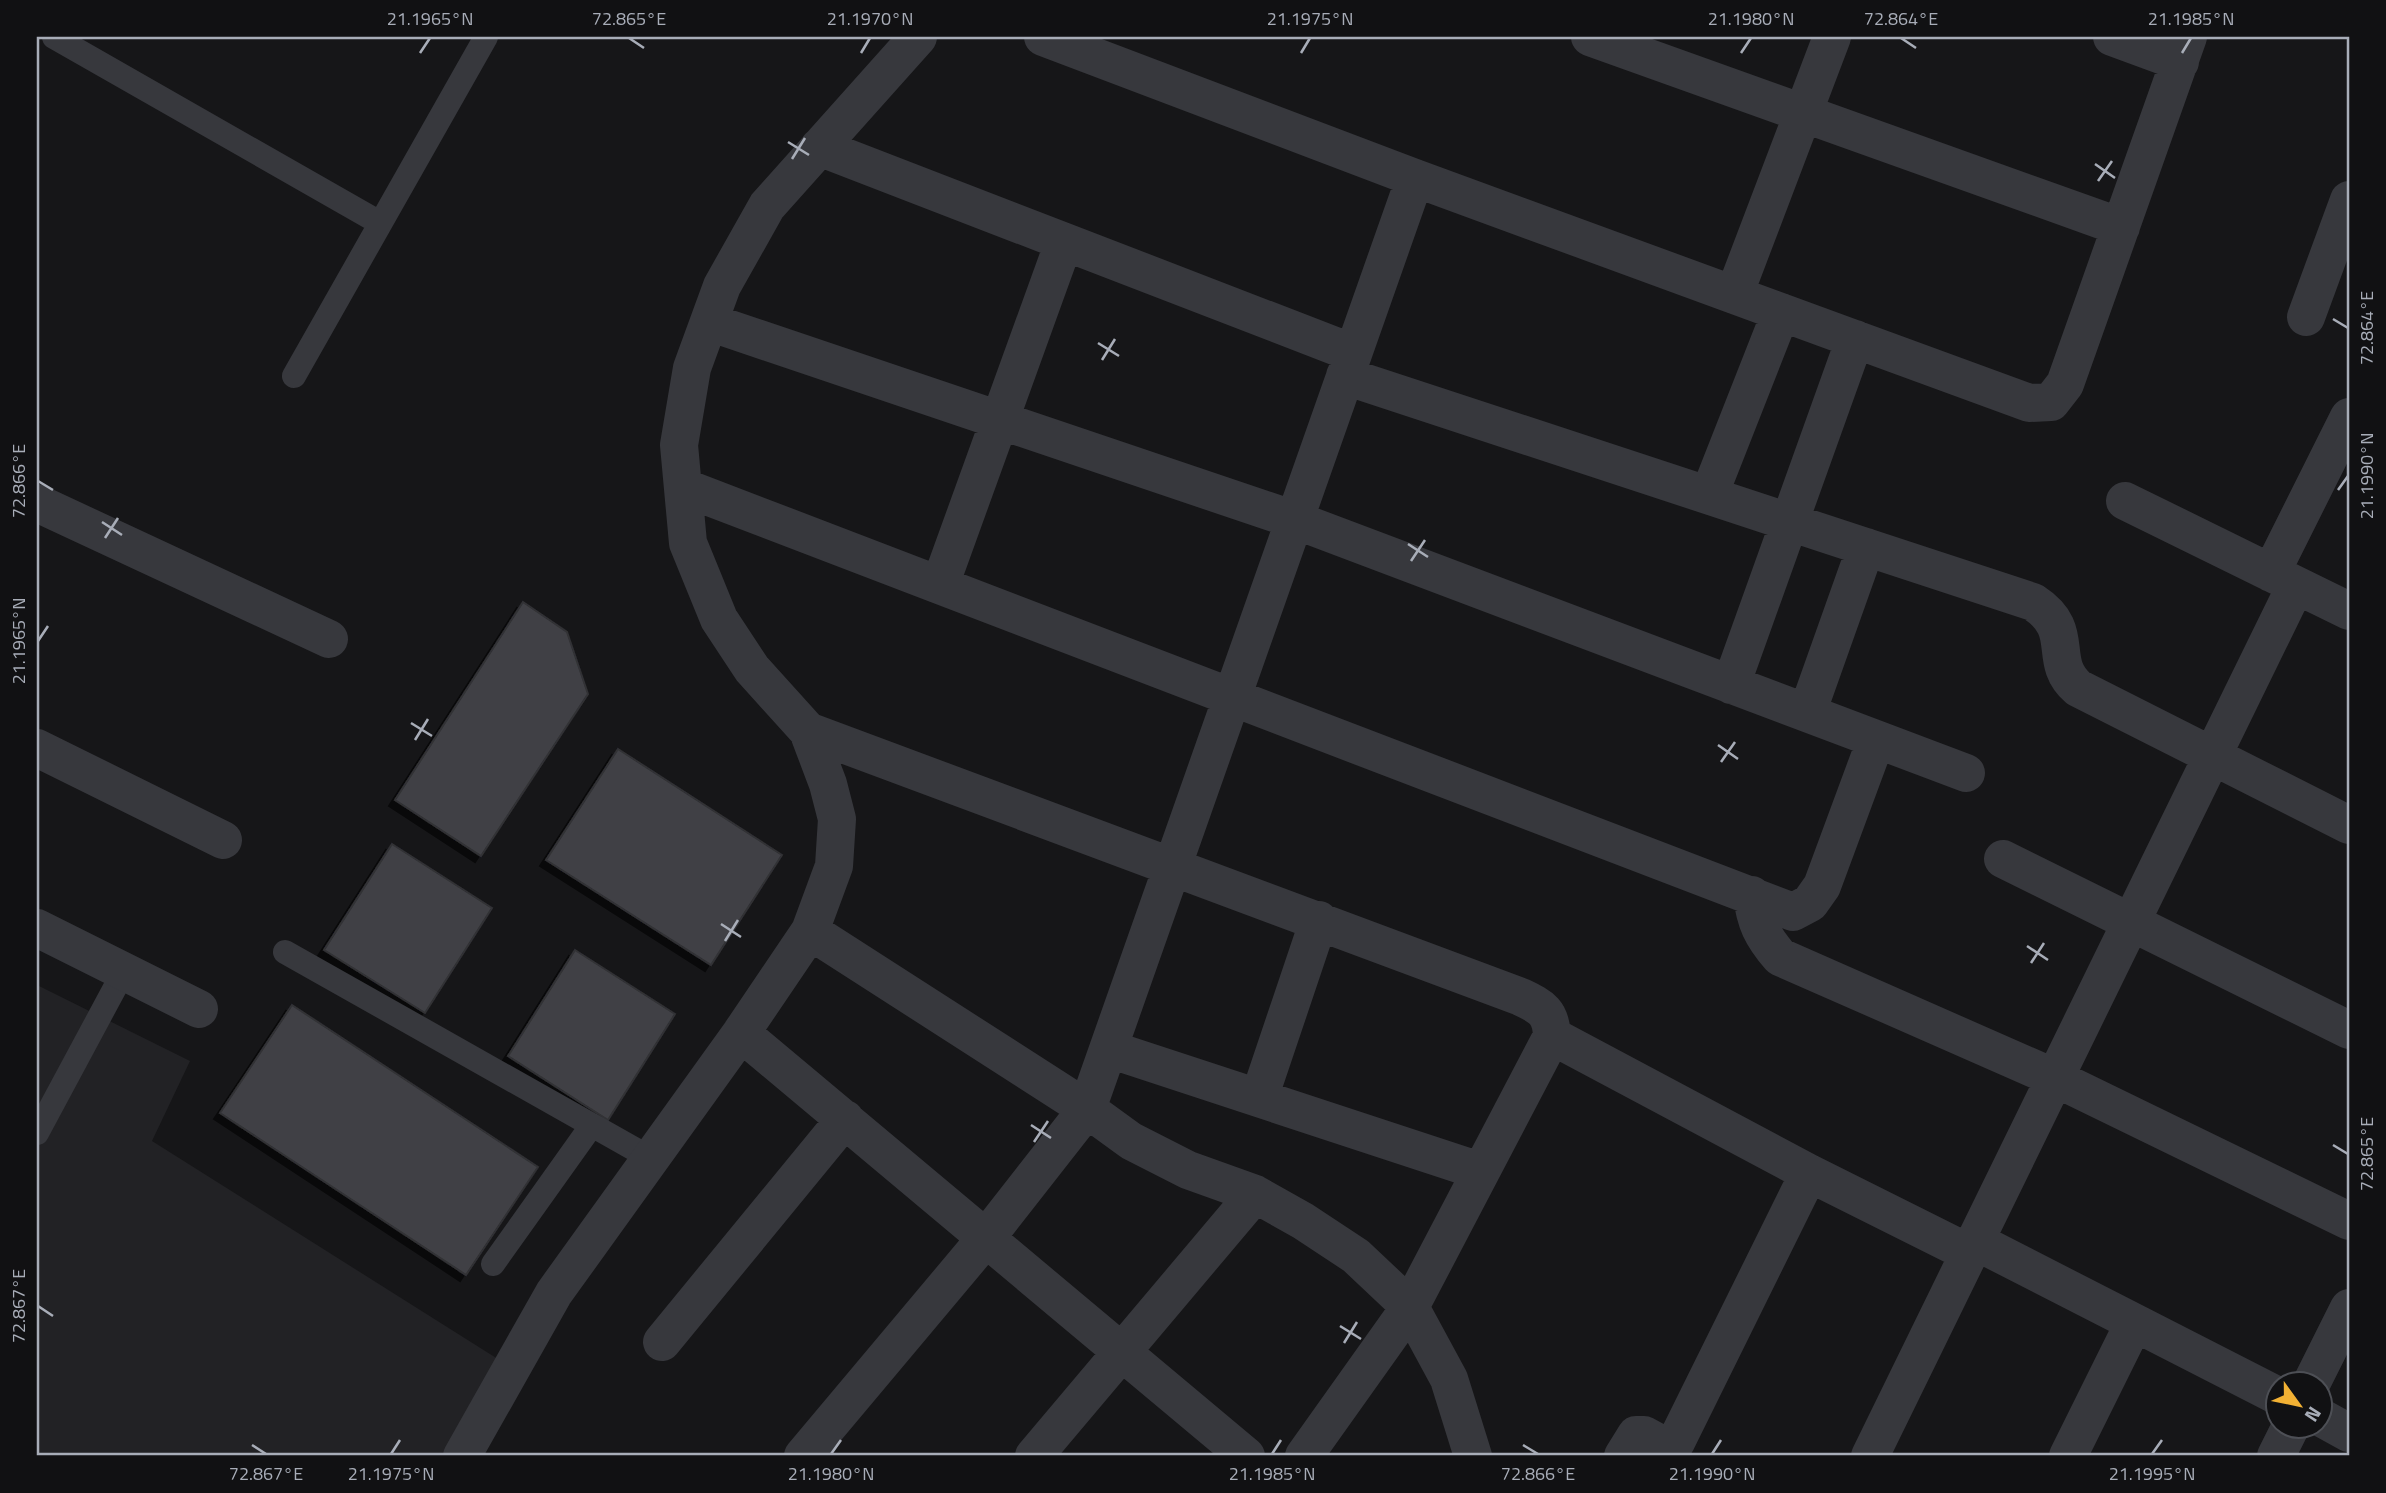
<svg xmlns="http://www.w3.org/2000/svg" width="2386" height="1493" font-family="'Titillium Web',sans-serif">
<style>
.built{fill:#222225}
.building{fill:#404145;stroke:#303034;stroke-width:2;filter:url(#shadow)}
.lines{fill:none;stroke-linecap:round;stroke-linejoin:round}
.service{stroke:#37383d;stroke-width:24}
.minor{stroke:#37383d;stroke-width:38}
.ticks{fill:none;stroke:#a8adb8;stroke-width:2.5}
.neatline{fill:none;stroke:#a8adb8;stroke-width:2.5}
.ticks-label{font-size:18px;text-anchor:middle;fill:#a8adb8}
</style>
<defs>
<filter id="shadow"><feDropShadow dx="-6" dy="6" stdDeviation="0" flood-color="#0009"/></filter>
</defs>
<rect width="100%" height="100%" fill="#161618"/>
<!-- built -->
<path class="built" d="M37 985 190 1061 152 1141 501 1361 456 1456H37Z"/>
<!-- building -->
<path class="building" d="M523 602 567 632 588 694 481 856 395 800Z
M618 749 782 855 711 965 546 860Z
M392 844 492 908 425 1013 324 950Z
M575 950 675 1014 608 1120 508 1056Z
M292 1005 538 1167 466 1275 220 1113Z"/>
<g class="lines">
<!-- service -->
<path class="service" d="M54 37 380 223
M294 376 486 37
M285 952 652 1159
M37 1133 124 971
M493 1264 592 1125"/>
<!-- minor -->
<path class="minor" d="M1043 37 1415 178 2029 403 2051 402 2065 384 2188 37
M1590 37 2121 227
M2112 37 2180 62
M819 147 1353 353
M1734 295 1832 37
M2306 317 2349 200
M709 322 1295 520 1966 773
M1345 376 2033 602C2078 631 2046 660 2078 688L2349 825
M683 487 1793 912 1810 903 1822 886 1876 740
M1709 495 1781 312
M2125 501 2349 611
M37 503 329 639
M2271 573 2349 417
M940 585 1064 242
M1731 685 1855 339
M1807 713 1866 547
M808 731 1521 997C1542 1007 1551 1012 1552 1036L1410 1307 1304 1456
M37 748 223 840
M2003 859 2349 1030
M1752 895C1755 922 1762 936 1780 957L2055 1078 2349 1221
M37 928 199 1009
M810 931 1087 1109 1131 1141 1188 1170 1255 1194 1303 1221 1356 1256 1410 1307 1449 1379 1473 1456
M741 1033 1246 1456
M1552 1036 1809 1173 1969 1253
M1109 1049 1480 1171
M1259 1098 1319 920
M1975 1241 2278 1396
M662 1342 845 1119
M2311 1384 2349 1308
M2320 1417 2349 1433
M462 1456 554 1293 741 1033 810 931 834 866 837 819 828 784 808 731 752 669 719 619 688 543 679 445 692 368 722 286 767 206 918 37
M803 1456 986 1238 1087 1109 1415 178
M1034 1456 1255 1194
M1623 1456 1636 1435H1644L1666 1447 1676 1442 1809 1173
M1870 1456 2296 585
M2068 1456 2134 1323
M2276 1456 2291 1426"/>
</g>
<!-- ticks -->
<path class="ticks" d="M629 38 644 48M1901 38 1916 48M420 53 430 38M861 53 870 38M1301 53 1310 38M1741 53 1751 38M2182 53 2191 38M788 142 809 155M792 159 805 138M2095 164 2115 178M2098 181 2112 161M2333 319 2348 328M1098 343 1119 356M1102 360 1115 339M38 481 53 490M2338 490 2348 476M102 522 122 535M105 538 118 518M1408 544 1428 557M1411 561 1425 540M38 641 48 626M411 723 432 736M415 740 428 719M1718 745 1738 759M1721 762 1735 742M721 924 741 937M725 941 738 920M2027 946 2048 960M2031 963 2044 943M1031 1125 1051 1138M1034 1142 1048 1121M2333 1145 2348 1154M38 1306 53 1316M1340 1326 1361 1339M1344 1343 1357 1322M252 1445 266 1454M1523 1445 1538 1454M391 1454 400 1440M831 1454 841 1440M1272 1454 1281 1440M1712 1454 1721 1440M2152 1454 2162 1440"/>
<!-- border -->
<rect width="2386" height="1493" fill="none" stroke="#111113" stroke-width="77"/>
<!-- north arrow -->
<g transform="translate(2299 1405) rotate(123)"><circle r="33" fill="#111113" stroke="#4d4f55" stroke-width="2"/>
<path d="M0-5L12 26L0 18L-12 26Z" fill="#f2b134"/>
<text y="-10" font-size="19" font-weight="bold" text-anchor="middle" fill="#a8adb8">N</text>
</g>
<rect x="38" y="38" width="2310" height="1416" class="neatline"/>
<g class="ticks-label">
<text x="430" y="25">21.1965°N</text>
<text x="629" y="25">72.865°E</text>
<text x="870" y="25">21.1970°N</text>
<text x="1310" y="25">21.1975°N</text>
<text x="1751" y="25">21.1980°N</text>
<text x="1901" y="25">72.864°E</text>
<text x="2191" y="25">21.1985°N</text>
<text transform="translate(2367 328) rotate(-90)" y="6">72.864°E</text>
<text transform="translate(2367 476) rotate(-90)" y="6">21.1990°N</text>
<text transform="translate(19 481) rotate(-90)" y="6">72.866°E</text>
<text transform="translate(19 641) rotate(-90)" y="6">21.1965°N</text>
<text transform="translate(2367 1154) rotate(-90)" y="6">72.865°E</text>
<text transform="translate(19 1306) rotate(-90)" y="6">72.867°E</text>
<text x="266" y="1480">72.867°E</text>
<text x="391" y="1480">21.1975°N</text>
<text x="831" y="1480">21.1980°N</text>
<text x="1272" y="1480">21.1985°N</text>
<text x="1538" y="1480">72.866°E</text>
<text x="1712" y="1480">21.1990°N</text>
<text x="2152" y="1480">21.1995°N</text>
</g>
</svg>
